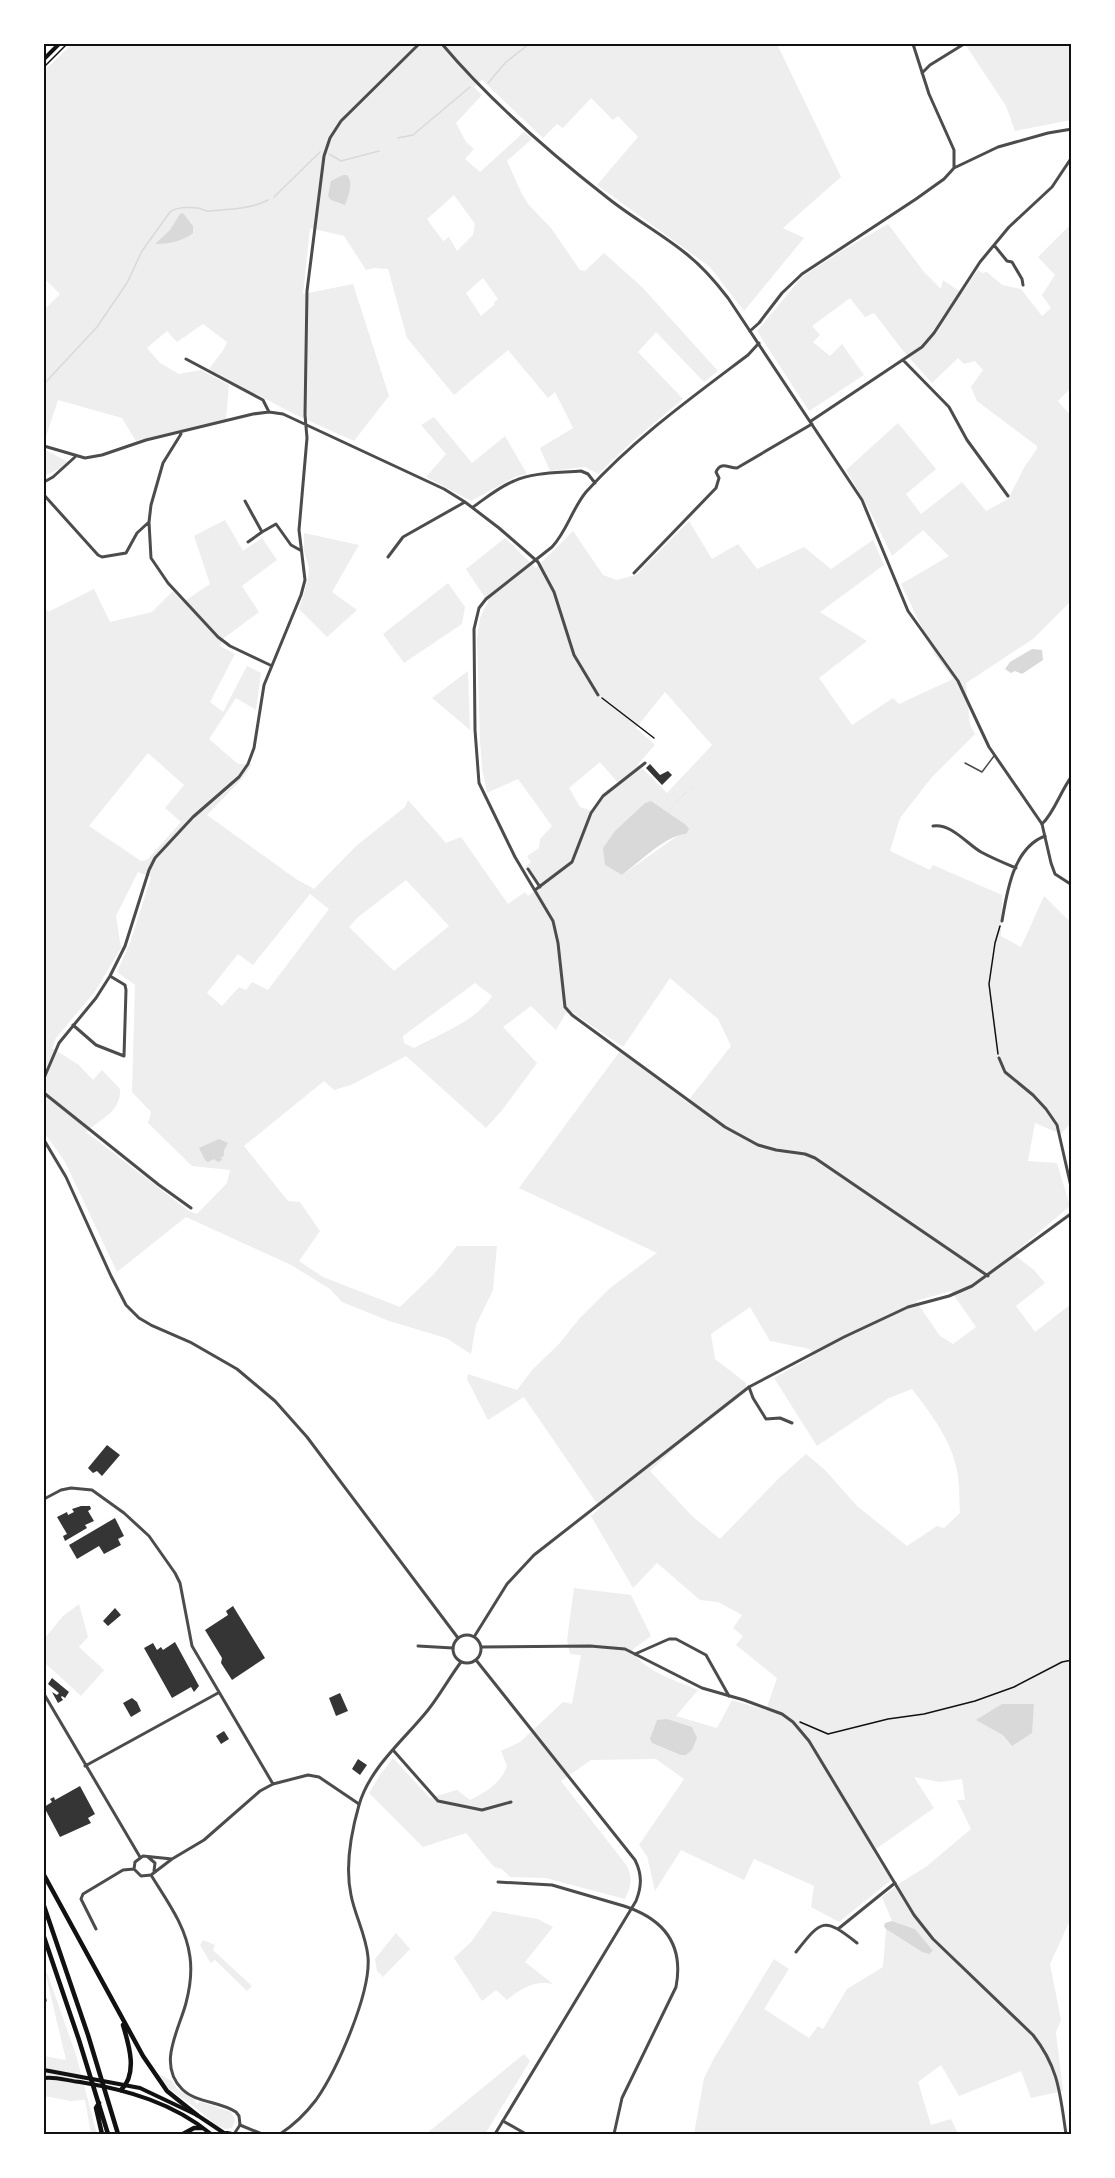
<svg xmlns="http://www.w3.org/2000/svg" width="1115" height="2178" font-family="'Archivo Narrow',sans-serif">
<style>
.green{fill:#eee;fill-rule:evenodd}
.water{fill:#d9d9d9}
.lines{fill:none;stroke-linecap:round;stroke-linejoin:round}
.stream{stroke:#d9d9d9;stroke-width:1.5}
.building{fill:#353535}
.path{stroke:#111;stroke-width:1.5}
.service{stroke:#4c4c4c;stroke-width:1.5}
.minor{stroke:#4c4c4c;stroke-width:3}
.tertiary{stroke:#4c4c4c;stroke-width:3}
.secondary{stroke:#111;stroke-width:4}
.trunk{stroke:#111;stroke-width:4.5}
.neatline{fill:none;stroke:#111;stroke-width:2}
</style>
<rect width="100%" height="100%" fill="#fff"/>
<!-- green -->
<path class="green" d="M72 44H777L841 177 783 228 804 238 744 311 710 267 597 185 638 137 618 116 613 120 591 98 563 128 557 124 543 138 482 80 474 87 482 95 456 123 466 142 474 149 465 159 480 172 524 132 532 139 507 161 521 192 528 204 551 228 580 270 585 271 604 253 642 287 718 371 704 382 656 332 638 352 683 399 635 439 598 474 585 467 550 471 540 448 573 428 555 392 548 398 508 350 454 395 407 338 388 269 374 268 366 270 344 236 310 228 303 294 353 284 389 396 354 441 294 414 209 369 224 349 227 342 203 324 177 342 167 331 147 348 160 363 179 374 201 370 229 385 226 419 136 441 122 418 58 400 44 443V310L60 294 44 278V71ZM454 195 475 224 473 235 457 251 449 237 443 241 427 219ZM483 278 498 299 494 302 495 304 481 316 466 293Z
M965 44H1071V120L1015 131 1006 106Z
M888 224 924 272 941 289 943 280 962 293 978 270 982 273 987 272 1002 285 1021 289 1042 316 1051 308 1042 295 1055 275 1038 257 1071 224V388L1058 401 1071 416V601L1033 639 966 683 970 725 975 734 932 777 900 818 890 851 930 870 933 865 1002 895 1001 936 1021 947 1044 896 1071 923V1123L1061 1134 1035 1123 1028 1161 1057 1163 1070 1206 1013 1254 1034 1270 1045 1283 1016 1306 1035 1332 1071 1304 1072 1916 1050 1964 1061 2020 1056 2032 1063 2091 1031 2098 1021 2071 959 2096 941 2065 918 2082 931 2125 951 2119 958 2134H694L704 2078 713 2060 774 1959 789 1969 764 2009 809 2038 818 2026 823 2029 847 1989 883 1967 886 1929 922 1952 929 1953 933 1952 915 1929 892 1921 882 1897 900 1883 927 1866 971 1829 957 1800H965L962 1779 940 1782 914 1777 934 1808 873 1851 891 1880 839 1922 811 1907 814 1886 754 1859 744 1880 681 1850 655 1891 647 1856 639 1845 684 1779 656 1759 591 1760 561 1781 627 1866C633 1879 631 1886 625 1899L545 1878 510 1877 502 1869 494 1867 466 1833 423 1847 369 1793 380 1775 393 1758 430 1798 457 1790 470 1800C485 1793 502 1782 507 1766L501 1751 520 1742 563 1702 572 1704 581 1655 570 1654 567 1640 574 1588 631 1595 651 1636 632 1650C644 1672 676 1680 698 1690L676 1716 717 1728 732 1700 766 1710 777 1678 736 1645 743 1636 733 1628 742 1615 718 1602 700 1600 657 1563 633 1588 591 1516 600 1508 524 1397 488 1420 467 1379 468 1374 517 1390 532 1370 559 1344 579 1319 610 1288 657 1253 519 1188 620 1051 687 1102 731 1046 718 1019 670 978 623 1047 573 1013H566L556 1030 531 1006 503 1027 537 1063 503 1109 486 1128 406 1056 351 1085 334 1090 324 1081 244 1146 288 1201 300 1202 320 1231 299 1261 323 1277 400 1307 434 1274 457 1246H497L493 1290 476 1325 471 1354 446 1338 389 1321 342 1302 330 1289 291 1265 186 1217 117 1272 65 1162 44 1132V604L48 612 94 589 110 622 152 612 173 591 183 602 210 584 194 536 225 520 243 551 262 538 277 560 242 586 259 612 224 638 220 646 235 654 210 702 223 712 247 666 261 673 256 710 236 698 209 739 238 764 252 765 241 780 207 815 296 879 314 889 356 846 405 807 408 800 446 843 461 837 508 904 525 892 528 896 539 888 525 867 531 862 527 856 539 848 540 839 552 826 518 779 487 793 482 768 480 740 477 639 480 618 488 602 466 569 505 538 536 568 573 531 603 575 617 580 636 575 689 521 712 559 738 544 757 569 804 547 831 569 873 540 884 565 820 612 867 641 819 678 852 725 893 698 899 704 953 679 935 655 901 584 949 556 923 530 892 556 870 511 846 470 898 423 936 469 906 494 921 514 962 482 986 511 1008 499 1025 466 1037 449V446L977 401 971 387 983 370 975 361 964 364 958 358 932 383 904 352 874 313 865 317 850 298 812 326 820 335 813 342 830 356 842 344 864 375 809 411 757 331 802 277 843 250ZM665 692 712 745 667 793 638 764 655 745 636 728ZM148 753 184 785 165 808 181 822 147 860 141 861 89 826ZM600 762 618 783 601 798 592 811 580 807 569 788ZM682 823 686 825 680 834 622 875 605 865ZM138 872 151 877 130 943 117 972 135 985 132 1092 151 1112 148 1123 192 1166 230 1170 227 1183 197 1214 189 1211 86 1132C101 1118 121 1112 120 1089L102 1070 93 1080 79 1065 52 1048 56 1038 96 990 121 948 116 916ZM406 880 449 926 394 971 349 927 357 918ZM310 894 329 909 268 990 252 982 246 990 239 987 222 1006 207 993 238 954 253 965ZM475 983 492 996C476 1021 440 1034 414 1048L404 1043 403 1036ZM951 1291 976 1327 953 1344 940 1336 916 1301ZM750 1307 770 1341 810 1349 813 1356 774 1378 817 1446 889 1398 912 1389C929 1411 950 1438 956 1466 960 1481 959 1498 960 1513L944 1528 937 1526 907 1546 857 1506 825 1470 806 1454 778 1479 720 1539 692 1516 650 1471 683 1441 746 1392V1383L715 1359 711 1334Z
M434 417 472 463 505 436 527 474 515 477 471 501 426 477 446 454 421 425Z
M44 449 68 462 59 469 44 476Z
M304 533 359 545 332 592 357 610 327 637 299 609 308 580 309 567 304 551Z
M448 583 465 607 462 624 404 663 383 634Z
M468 671 470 730 432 698Z
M79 1604 88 1637 79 1647 104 1670 81 1696 44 1662V1639L63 1616Z
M493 1911 538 1919 553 1927 525 1962 553 1984C535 1980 521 1988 507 2000L496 1990 482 2001 454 1958 472 1941Z
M396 1933 410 1949 383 1977 377 1971 375 1959Z
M203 1940 215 1945 213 1950 252 1986 247 1991 215 1960 211 1963 210 1962 200 1945Z
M44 1967 49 1978 76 2055 97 2134H91L85 2100 71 2101 44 2096V2056L66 2060Z
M524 2054 530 2061 485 2134H426Z
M155 2072 172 2081 177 2089 195 2100V2102L198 2104 199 2101 231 2112 235 2120 232 2128 225 2129 215 2125 200 2111 169 2089Z"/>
<!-- water -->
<path class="water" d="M343 175H347C354 183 348 197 345 205L331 200 328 196 331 181Z
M183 213 193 226V233C184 241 168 244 155 244L170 230 180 214Z
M1032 649 1042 650 1043 660 1022 674 1015 671 1011 673 1005 669 1010 662Z
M696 786C685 791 677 803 667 812L686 825 689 829 686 834C668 834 638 863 622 875L605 865 603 848 615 831 645 803 651 801 667 812 685 793Z
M219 1139 228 1143 224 1150V1156L221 1157 222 1160 218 1162 214 1159 208 1162 205 1160 199 1148Z
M1002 1704H1034L1032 1733 1012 1746 1003 1735 976 1720Z
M667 1719 692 1727 697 1738 692 1750 686 1755H681L652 1743 650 1739 657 1720Z
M892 1921 915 1929 933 1951 929 1954 922 1952 886 1929 884 1926 885 1923Z"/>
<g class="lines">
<!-- stream -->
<path class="stream" d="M488 83 506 62 529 44
M398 138 413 135 470 87
M329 154 341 161 379 151
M274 197 320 152
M44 384 97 327 127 283 142 251 170 212C177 206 189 207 198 208 203 209 206 212 211 211 231 209 251 209 268 200"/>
</g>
<!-- building -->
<path class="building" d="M650 764 660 775 668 771 672 775 662 785 646 768Z
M107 1445 120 1455 102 1476 97 1471 93 1473 88 1468Z
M81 1506H90L91 1509 88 1511 94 1521 85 1525 87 1528 65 1541 63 1536 67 1534 57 1517 67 1512 68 1515 74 1512 72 1509Z
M115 1518 124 1536 118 1539 121 1545 104 1554 99 1546 77 1559 69 1545Z
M233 1606 265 1658 232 1680 221 1663 222 1658 205 1630 228 1615 226 1611Z
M115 1608 121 1615 108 1626 103 1621Z
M175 1642 199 1686 194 1692 191 1687 172 1698 144 1648 153 1643 157 1650 161 1647 163 1650Z
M52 1678 69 1692 65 1698 62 1696 61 1697 63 1700 58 1703 52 1692 57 1695 59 1693 48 1684Z
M340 1693 348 1711 336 1716 329 1698Z
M132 1698 137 1702 141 1711 131 1717 123 1703Z
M224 1731 229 1739 221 1744 216 1736Z
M358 1759 367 1765 360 1775 352 1769Z
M80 1786 95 1814 88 1818 91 1823 60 1837 44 1807 52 1802 50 1799 54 1797 55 1800Z"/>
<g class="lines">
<!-- path -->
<path class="path" d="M44 67 67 44
M602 698 654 738
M998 1054 989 984 995 943 1000 926
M800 1722 828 1734 888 1719 924 1714 975 1701 1014 1687 1062 1662 1072 1660"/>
<!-- service -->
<path class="service" d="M965 763 982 772 994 756
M44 1992 46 2001"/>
<!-- minor -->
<path class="minor" d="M913 44 929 94 954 150V168
M922 73 930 65 964 44
M994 245 1007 261 1012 262 1022 279 1023 285
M750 331 759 323 782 293 802 274 916 199 944 179 954 168 998 147 1048 133 1072 129
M759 343 748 355C691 398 634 439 586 492 572 509 567 531 552 547L486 599 479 608 474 629 475 730 479 783 515 857 553 921 558 943 565 1007 572 1015 725 1127 758 1145 776 1150 805 1154 815 1158 988 1276
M186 359 263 400 269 412
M903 360 949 407 967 440 1008 496
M811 421 922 347 934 333 980 262 1009 227 1052 187 1072 157
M181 434 163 463 151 505 149 522 151 558 168 583 218 637 230 646 270 665
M44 446 85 458 102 455 146 440 253 414 269 412 283 414 444 489 465 502 499 528 538 562 554 592 574 655 598 695
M44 482 53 477 75 457
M44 495 98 555 102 557 126 553 137 533 149 522
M245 501 262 532 276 524 291 545 300 550
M473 507C486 498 499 487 514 481 533 472 560 473 581 471L588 474 595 483
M248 542 262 532
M388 557 403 537 465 502
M634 573 716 488 719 478 716 472C721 461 728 468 737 468L812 424
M1042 824C1054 813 1061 790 1072 776
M933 826C951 823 967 844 981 852 992 858 1004 863 1016 868
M528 869 540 887
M535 890 572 862 591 813 603 796 645 763
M1002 921C1007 892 1013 848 1045 836
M73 1025 96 1045 124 1056 126 990 125 985 110 976
M999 1058 1005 1072 1033 1095 1046 1109 1057 1125 1072 1191
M44 1078 59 1043 96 998 110 976 125 946 149 870 155 858 193 817 239 777 248 764 254 748 264 685 301 595 305 580 299 530 307 438 305 415 307 291 324 156 330 138 341 121 419 44
M44 1093 159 1185 191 1208
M749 1387 753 1398 766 1419 780 1418 792 1423
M44 1499 61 1490 71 1488 92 1490 124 1513 149 1536 175 1573 180 1583 192 1646 273 1784
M418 1646 453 1648
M635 1654 669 1639H676L706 1655 729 1696
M44 1694 140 1857
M393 1750 438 1801 482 1810 511 1802
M85 1766 218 1693
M148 1857 155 1863 154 1871
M172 1859 143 1856 135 1862 134 1869 141 1876 151 1875 172 1859 204 1840 260 1791 273 1784 308 1775 319 1777 359 1804
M151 1875C167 1901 186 1926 190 1957 192 1972 190 1988 186 2003 179 2030 157 2064 182 2089 196 2103 220 2101 236 2112L239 2116 240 2125
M498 1882 552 1885 624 1906C664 1919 684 1945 676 1987L622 2098 614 2134
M96 1929 81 1899 83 1894 123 1870 134 1869
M838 1929 895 1883
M796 1952C822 1919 824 1917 857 1943
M503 2121 526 2134"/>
<!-- tertiary -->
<path class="tertiary" d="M442 44C490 101 550 153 609 199 633 218 660 233 684 252 701 265 715 281 728 298L862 500 908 611 958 681 989 747 1042 824 1051 863 1055 874 1072 885
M44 1140 66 1177 111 1276 126 1305 139 1318 151 1325 190 1342 237 1369 275 1401 307 1437 458 1638
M453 1649a14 14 0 1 1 28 0a14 14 0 1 1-28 0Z
M474 1637 507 1584 534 1555 749 1387 844 1337 908 1307 949 1296 972 1286 1072 1213
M481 1647 590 1646 625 1649 702 1688 744 1700 782 1714 793 1722 809 1741 914 1915 933 1939 1033 2035C1059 2068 1060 2094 1066 2134
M476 1660 635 1860C642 1874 642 1886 636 1901L495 2134
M234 2134 240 2125 262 2134
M280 2134C294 2125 306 2113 316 2100 337 2070 371 1993 368 1957 366 1935 355 1916 351 1895 345 1867 351 1833 359 1805 370 1767 404 1740 428 1710 440 1695 449 1678 461 1662"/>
<!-- secondary -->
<path class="secondary" d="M44 59 59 44
M44 2070 140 2088 197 2115 224 2133
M44 2078C55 2076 68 2081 80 2082 128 2090 173 2103 211 2134
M221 2134 227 2133 232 2134"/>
<!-- trunk -->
<path class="trunk" d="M44 1875 143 2056 167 2091 197 2115
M44 1906 88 2035 118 2134
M44 1937 79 2040 108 2134
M121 2090C138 2074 129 2045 123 2025
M99 2103 96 2108 102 2134
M183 2134 194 2128H202"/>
</g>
<!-- border -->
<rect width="1115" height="2178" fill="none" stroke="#ffffff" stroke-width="90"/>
<rect x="45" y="45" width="1025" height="2088" class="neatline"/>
</svg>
